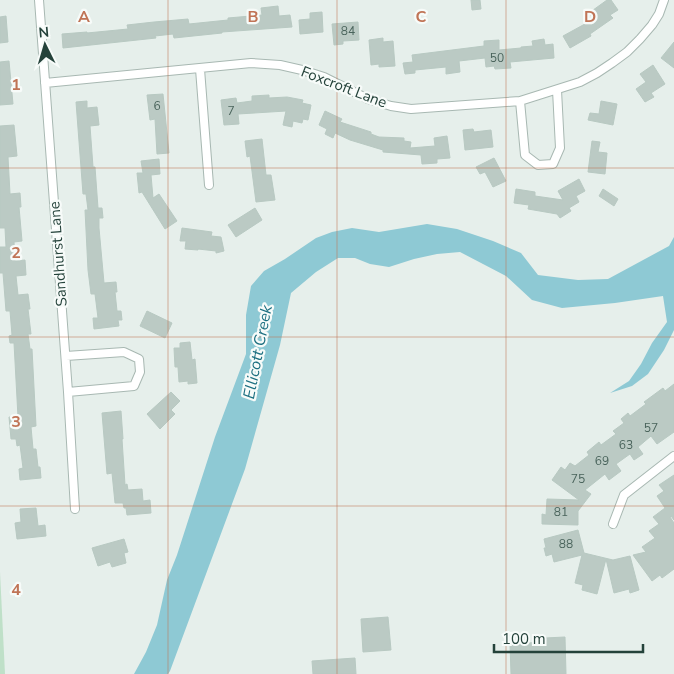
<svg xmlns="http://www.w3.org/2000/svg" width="674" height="674" font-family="'Nunito Sans',sans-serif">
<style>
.green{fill:#bfe0c8}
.water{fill:#8ec9d4}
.building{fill:#bbcac4;stroke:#b8c9c2}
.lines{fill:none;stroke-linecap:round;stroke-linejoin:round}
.street-casing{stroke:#a8b8b2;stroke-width:10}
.street{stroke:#fff;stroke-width:8}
.grid{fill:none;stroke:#c07456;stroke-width:1;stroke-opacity:0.55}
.labels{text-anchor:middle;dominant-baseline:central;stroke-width:4.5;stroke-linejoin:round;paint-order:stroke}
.number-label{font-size:12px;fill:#4a645c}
.street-label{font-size:15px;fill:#24423a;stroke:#f7fbf9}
.water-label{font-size:16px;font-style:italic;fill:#1c6f80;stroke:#f7fbf9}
.grid-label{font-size:16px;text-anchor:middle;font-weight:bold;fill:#c07456;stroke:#f7fbf9;stroke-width:4.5;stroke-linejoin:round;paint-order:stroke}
</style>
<rect width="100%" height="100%" fill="#e6efeb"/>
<!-- green -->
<path class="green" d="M0 572 5 674H0Z"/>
<!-- water -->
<path class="water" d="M427 224 457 229 493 241 521 253 538 275 578 280 608 279 669 246 674 237V330L664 350 648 374 632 386 610 393 629 381 641 364 652 343 667 322 663 296 615 303 562 308 532 300 506 276 460 252 437 254 414 259 389 267 370 264 355 258H338L316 272 291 293 280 345 245 469 170 671 168 674H134L146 652 157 625 167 580 177 555 215 437 246 354V315L251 286 264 271 285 259 316 238 332 232 352 228 379 232Z"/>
<!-- building -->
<path class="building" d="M471 0H480L481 9 472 10Z
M607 0H611L618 10 610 15 613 18 590 34 591 36 570 48 563 36 594 19 589 13Z
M278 6 279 16 290 15 292 27 222 32V33L174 38 173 34 155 36 156 38 63 48 62 34 87 32V33L128 29 127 25 154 22 188 19 189 24 228 20V18L262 15 261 8Z
M322 12 323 32 300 34 299 20 310 19V13Z
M6 16 8 42 0 43V17Z
M358 22 359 40 343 41V44L334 45 332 24Z
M383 38V42L393 41 395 66 379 67V64L371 65 369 40Z
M544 39 545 45 553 44 554 58 510 62 511 68 495 69 494 66 486 67 485 58 459 61 460 72 446 74V67L415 70V73L405 74 403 63 413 62 412 55 484 46V41L499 40V50L521 48V47L533 46 532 41Z
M674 42V68L661 58Z
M9 61 13 104 0 105V62Z
M653 65 665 84 651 93 654 97 645 102 636 89 646 82 640 74Z
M163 94 169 153 157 154 155 119 150 120 147 95Z
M269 95V98L287 97 303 100 302 103 311 105 308 120 303 119 302 123 293 121 292 127 283 125 286 111 238 114 239 124 224 125 221 100 236 98 237 103 252 101V96Z
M87 101V108L97 107 99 125 90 126 93 167H95L98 208H102L103 218H99V228L104 283 116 282 117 292H115L117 311H121L122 320H118L119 326 94 329 93 318H98L95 294H91L88 270 85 210H88L86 194H83L76 102Z
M601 101 617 104 613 125 588 120 590 113 599 114Z
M325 111 342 119 340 122 371 132V134L379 137 404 138V141L411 142 410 148 435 146 434 138 447 136 450 158 437 159V163L422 164 421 155 383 152V150L350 140 335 133 333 138 325 134 327 129 319 125Z
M14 125 17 156 8 157 10 194 20 193 21 207H19L22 241 14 242 15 261 25 260 26 275 16 276 18 295 28 294 30 309H28L31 334H28L30 349H32L36 426 31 427 33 449H36L38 467H40L41 478 20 480 19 469 23 468 20 445 17 446 16 439H11L9 417H18L14 343H10L9 336 12 335 10 311H6L3 273H0V247H6L5 228H0V126Z
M473 129 474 132 491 130 493 147 465 150 463 130Z
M262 139 266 175H271L275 200 256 202 250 156 247 157 245 141Z
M592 141 600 142 598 152 607 153 605 174 588 172Z
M494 158 506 181 493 187 485 172 480 174 476 167Z
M159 159 160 174 151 175 153 198 159 194 177 221 165 229 142 192 139 193 137 173H143L141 161Z
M579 179 585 191 576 196 579 202 569 208 571 211 560 218 557 214 528 209 529 205 514 203 516 189 535 192V196L563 200 558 191Z
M603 189 618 199 614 206 599 196Z
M255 208 262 220 236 237 228 225Z
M182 228 212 232 211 236 221 237 224 251 216 253V251L198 249V250L185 249 186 241H180Z
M147 311 172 323 165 338 140 326Z
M190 342 192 360 195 359 197 383 188 384V381L179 382 178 367H175L174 348H180V343Z
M674 384V432L657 444 651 436 638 447 643 454 634 460 630 454 616 464 621 471 609 480 605 474 585 490 591 494 578 511V525L542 524V514L546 515 547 499 579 500 552 480 561 467 565 470 570 463 575 466 589 455 587 452 599 442 601 445 616 434 613 431 624 423 621 419 628 413 630 416 646 404 644 402 663 388 665 391Z
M171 392 180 401 171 410 175 414 160 429 147 414Z
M121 411 123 439H122L125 485 127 484 128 490 142 489 143 501 150 500 151 513 127 515 126 508H124L123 503H115L112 473 107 474 102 413Z
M674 475V520L671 516 670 517 674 523V569L662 578 660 575 652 581 633 555 646 552 642 547 655 538 649 531 659 524 653 517 665 508 657 496 664 491 659 485Z
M36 508 38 526 45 525 46 536 17 539 15 523 21 522 20 509Z
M578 530 584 553 613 560 630 556 639 590 630 593 629 589 614 593 606 559 597 594 582 590 583 585 575 583 582 555 554 562 552 554 546 556 544 548H546L544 539Z
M124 539 128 552 124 553 126 563 112 567 110 562 98 566 92 548Z
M388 617 391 650 363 652 361 619Z
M565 637 566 674H511L510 644 545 642V638Z
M355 658 356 674H313L312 661Z"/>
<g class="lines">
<defs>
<path id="street" d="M39 0 68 392 75 509
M200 69 209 185
M45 83 251 63 280 65 302 70 324 77 368 99 391 106 411 109 520 101 580 82 597 73 612 63 627 52 640 39 652 25 659 14 664 0
M520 101 525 155 538 165 553 164 560 148 557 90
M66 356 124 352 139 359 140 372 134 386 68 392
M613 524 624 495 674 456"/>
</defs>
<!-- street casing -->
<use href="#street" class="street-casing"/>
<!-- street -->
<use href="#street" class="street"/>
</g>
<!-- grid -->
<path class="grid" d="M168 0V674M337 0V674M506 0V674M0 168H674M0 337H674M0 506H674"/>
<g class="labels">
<!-- number labels -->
<g class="number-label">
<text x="348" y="31">84</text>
<text x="497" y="58">50</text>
<text x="157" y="106">6</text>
<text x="231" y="111">7</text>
<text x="651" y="428">57</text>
<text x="626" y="445">63</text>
<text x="602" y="461">69</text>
<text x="578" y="479">75</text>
<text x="561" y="512">81</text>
<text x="566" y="544">88</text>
</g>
<!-- street labels -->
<g class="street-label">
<text transform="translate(344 87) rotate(21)">Foxcroft Lane</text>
<text transform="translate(58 254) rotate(-94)">Sandhurst Lane</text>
</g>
<!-- water labels -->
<g class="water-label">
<text transform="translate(258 352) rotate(-79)">Ellicott Creek</text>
</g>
</g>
<g class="grid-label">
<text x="84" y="22">A</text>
<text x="253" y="22">B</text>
<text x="421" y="22">C</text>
<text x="590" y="22">D</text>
<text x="16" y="90">1</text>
<text x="16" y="258">2</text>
<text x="16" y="427">3</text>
<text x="16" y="595">4</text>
</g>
<!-- north arrow -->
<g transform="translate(45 45) rotate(355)" stroke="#f7fbf9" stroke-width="4" paint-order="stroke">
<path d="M0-4L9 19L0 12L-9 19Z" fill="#24423a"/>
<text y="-8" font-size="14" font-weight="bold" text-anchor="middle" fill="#24423a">N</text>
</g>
<!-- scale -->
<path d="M494 644v8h149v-8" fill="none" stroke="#24423a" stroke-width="2.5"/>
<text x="502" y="644" font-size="15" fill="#24423a" stroke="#f7fbf9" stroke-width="4" paint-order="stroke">100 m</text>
</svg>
